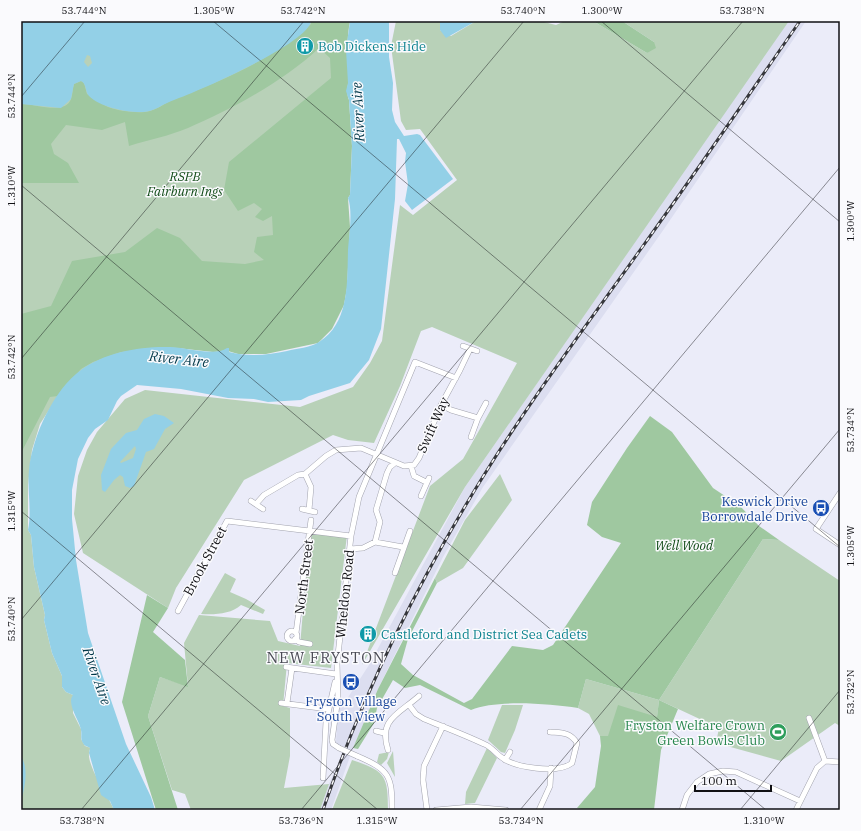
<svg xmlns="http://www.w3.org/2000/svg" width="861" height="831" font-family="'IBM Plex Serif',serif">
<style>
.built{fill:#dcdef0}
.green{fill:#b8d1b8}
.forest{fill:#9fc8a0}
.water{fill:#93d0e7;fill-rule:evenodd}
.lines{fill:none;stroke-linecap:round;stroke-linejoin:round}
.street-casing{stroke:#a2a3ae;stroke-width:6}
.street{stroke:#fff;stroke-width:5}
.rail-casing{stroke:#36373c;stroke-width:3}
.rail{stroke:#fafafd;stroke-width:1.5;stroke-dasharray:4.5;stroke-linecap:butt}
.street-bridge-casing{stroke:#a2a3ae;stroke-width:6;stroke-linecap:butt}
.street-bridge{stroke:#fff;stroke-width:5}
.ticks{fill:none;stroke:#101014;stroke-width:1;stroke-opacity:0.45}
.labels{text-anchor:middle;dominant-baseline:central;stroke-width:3;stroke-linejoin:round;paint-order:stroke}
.culture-label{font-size:13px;fill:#0d838f;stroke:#fafafd;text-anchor:start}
.park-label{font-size:13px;font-style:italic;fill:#114b18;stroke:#fafafd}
.street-label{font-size:13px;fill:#101014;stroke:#fafafd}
.transit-label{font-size:13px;fill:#164399;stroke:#fafafd;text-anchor:end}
.leisure-label{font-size:13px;fill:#27864d;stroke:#fafafd;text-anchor:end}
.water-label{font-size:14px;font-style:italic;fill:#003849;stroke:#fafafd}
.quarter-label{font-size:15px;letter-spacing:1px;fill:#4b4c56;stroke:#fafafd}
.neatline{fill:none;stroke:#101014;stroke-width:1.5}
.ticks-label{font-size:10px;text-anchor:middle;fill:#101014}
</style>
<rect width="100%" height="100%" fill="#ebecf9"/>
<!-- built -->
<path class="built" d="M788 21H806L664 229 483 487 443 557 378 689 353 748 331 810H320L329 784 345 747 337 744 336 741 339 702H345L369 665 465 487Z"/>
<!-- green -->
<path class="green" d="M21 21H350L346 39 350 182 183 347 58 396 40 424 32 450 28 485V530L31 535 34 567 45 615 44 620 52 653 62 676V687L66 692 73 695V713L81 729V739L85 746 91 748C81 759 110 798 114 810H21Z
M396 21H440V30L451 36 476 21H540L556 25 565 21H593L647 53 654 42 622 21H789L465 487 362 665 430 486 463 459 517 363 432 327 421 331 400 386 374 443 348 440 333 435 244 480 176 588 168 608 83 553 74 514 78 476 87 450 97 432 125 399 145 390 300 407 353 387 370 363 382 341 400 205 413 215 457 180 420 129 406 130 401 121 391 46Z
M500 474 512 500 463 568 437 583 435 578 465 520Z
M310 529 347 535 331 668 287 663 283 706 290 708V756L284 788 329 784 320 810H191L185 794 172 790 148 716 160 677 188 686 184 643 199 615 270 621 278 641 300 646Z
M763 539 779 540 840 581V726L835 723 781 761 716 743 719 728 659 700 657 718 608 737 600 736 589 714 578 708 586 679 659 700Z
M225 573 236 579 230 592 246 599 265 610 263 614 241 605C231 614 215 615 201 614Z
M502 705H523L515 730 505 753 501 752 488 740Z
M487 748 497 758 475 803 465 804 466 792Z
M393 751 395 777 387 763Z
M389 752 387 759 381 765 377 762 379 754Z
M352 760C385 771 388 775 388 810H332Z"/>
<!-- forest -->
<path class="forest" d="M311 21H350C346 41 348 55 349 75 349 84 345 91 349 100L352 146 350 195 348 198 350 227 347 288 344 305 332 329 318 343 266 354H238L228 351 213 352 168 347 121 352 93 362 81 369 58 396 50 397 21 453V314L51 306 72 261 125 252 157 228 180 238 202 261 245 264 264 260 254 252 257 237 273 235 272 216 263 221 255 217 262 209 254 203 238 211 224 190 229 162 331 78 330 58 319 48C284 81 232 109 188 128 169 136 148 140 129 146L125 122 102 130 66 125 51 144 54 154 68 163 79 183H21V104C34 103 65 116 71 99 73 94 72 89 74 84L81 81 84 83 87 94C94 98 101 104 108 107 119 111 139 114 150 111 158 109 165 103 172 100 221 81 272 60 311 24Z
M593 21H622L654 42 656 48 647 53Z
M650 416 672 432 713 488 740 506 759 526 779 540 763 539 659 700 678 709 661 750 654 810H586L577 808 595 787 601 746 600 736H608L618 705 657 717 659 700 586 679 578 708C549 704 498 699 471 710L420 685 405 688 393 680 377 708 374 723 358 749 353 748 378 689 435 578 437 583 408 639 401 664 413 675 464 703 472 699 512 646 543 650 553 645 621 543 602 537 587 525 592 502 627 448Z
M147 595 168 608 153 632 185 660 188 687 160 677 148 716 178 810H156L122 702Z"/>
<!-- water -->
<path class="water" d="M21 21H311C309 43 197 92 174 100 164 103 154 112 143 112 129 113 99 107 89 96 85 92 87 84 81 81L74 84 71 99 61 108 21 104ZM87 55 90 56 92 63 88 67 84 62Z
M350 21H389V57L393 83 392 110 395 122 404 136 417 134 420 135 453 179 412 210 405 201 408 184 405 162 406 153 399 139H397L395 199 381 329 369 360 350 383 309 396 301 400 268 402 254 399 228 398 181 389 137 385 121 396 117 401 108 420 95 429 88 438 78 459 72 490V519L76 560 88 633 126 744 151 797 155 810H114L110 801 101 795 89 753 90 748C87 746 84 746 83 743 80 739 82 735 81 730 80 721 66 704 73 695L66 692 62 687V676L52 653 44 620 45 615 34 567 31 535 28 530C32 511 27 489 29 470 32 437 54 389 81 370 105 352 141 346 170 347 185 347 215 357 227 348H229V352C247 357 269 355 287 351 297 348 310 348 319 342 350 323 347 281 348 250 349 236 353 211 348 198L350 195 352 146 349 100 346 91 348 83 346 50Z
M440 21H476L446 38 440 30Z
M155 414 164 416 174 423 165 429 154 449 146 452 134 486 130 488 125 486 123 477 120 475 114 480 105 492 102 490 101 475 111 449 126 433 137 430 144 419ZM135 446 136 449 133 458 121 463 120 462Z
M21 756C29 769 25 787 21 801Z"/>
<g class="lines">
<defs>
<path id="street" d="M463 346 477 351
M441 405 451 410 478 418 486 403
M471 437 478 418
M411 466 414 476 426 482
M305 474 311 487 309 510
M840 493 816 529 840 545
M421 496 429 478
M251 501 263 509
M256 504 264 495 298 475 305 474 326 456 336 450 361 448 404 466 414 465 419 458 441 405 460 370 470 349
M302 509 315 512
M351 536 359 497 415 362 456 378
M375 542 380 522 376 510 387 473 390 467 395 463
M350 549 363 548 375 542 403 547
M395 573 410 531
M178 611 227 521 351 536 337 664 338 698 332 740 333 744 339 748
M287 636a5 5 0 1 1 10 0a5 5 0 1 1-10 0Z
M296 633 311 520
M295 639 299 642 310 644
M286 667 336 674
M281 703 328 709
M287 703 292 668
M409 705 416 714 424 719C444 727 465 735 484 744 492 747 495 753 501 757 515 768 558 774 572 763L577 743C570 732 562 733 550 732
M809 718 825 761
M376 731 384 733
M388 750C378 719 399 714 419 696
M357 756C390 770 392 776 392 810
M505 760 510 752
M323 778 326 722 335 682
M427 810 423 780 424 766 443 726
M436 810 471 807 506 810
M539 810 550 786 551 768
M682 810 687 795 697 782 709 774 723 771 736 772 800 801
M796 810 817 768 825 761 840 762"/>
</defs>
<!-- street casing -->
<use href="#street" class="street-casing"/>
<!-- street -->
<use href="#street" class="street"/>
<defs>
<path id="rail" d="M323 810C363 693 419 580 484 475 533 396 589 322 643 246 696 172 748 96 800 21"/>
</defs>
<!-- rail casing -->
<use href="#rail" class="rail-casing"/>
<!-- rail -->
<use href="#rail" class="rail"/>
<defs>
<path id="street-bridge" d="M339 748 357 756"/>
</defs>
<!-- street-bridge casing -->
<use href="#street-bridge" class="street-bridge-casing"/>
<!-- street-bridge -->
<use href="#street-bridge" class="street-bridge"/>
</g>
<!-- ticks -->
<path class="ticks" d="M213 21 840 547M601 21 840 222M21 97 85 21M21 185 766 810M21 359 304 21M21 511 378 810M21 620 524 21M81 810 743 21M301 810 840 167M520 810 840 429M740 810 840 690"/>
<!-- icons -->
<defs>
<symbol id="building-disc" viewBox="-11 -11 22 22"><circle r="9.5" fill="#0f9aa8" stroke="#fafafd"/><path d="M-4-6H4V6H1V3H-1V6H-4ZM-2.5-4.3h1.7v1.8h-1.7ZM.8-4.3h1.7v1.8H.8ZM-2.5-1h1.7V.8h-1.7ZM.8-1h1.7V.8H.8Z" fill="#fff"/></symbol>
<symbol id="bus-disc" viewBox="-11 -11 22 22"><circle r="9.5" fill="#1a4fb4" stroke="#fafafd"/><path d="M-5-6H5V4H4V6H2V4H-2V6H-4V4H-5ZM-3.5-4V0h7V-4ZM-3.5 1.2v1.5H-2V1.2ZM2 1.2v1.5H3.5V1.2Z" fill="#fff"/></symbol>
<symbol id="stadium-disc" viewBox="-11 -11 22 22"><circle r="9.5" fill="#2e9e5b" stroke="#fafafd"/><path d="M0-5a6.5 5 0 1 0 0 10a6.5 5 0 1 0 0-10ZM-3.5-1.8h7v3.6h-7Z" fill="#fff"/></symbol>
</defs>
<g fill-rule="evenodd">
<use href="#building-disc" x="295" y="36" width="20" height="20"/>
<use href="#bus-disc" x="811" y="498" width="20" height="20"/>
<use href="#building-disc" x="358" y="624" width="20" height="20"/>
<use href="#bus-disc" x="341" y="672" width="20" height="20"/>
<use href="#stadium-disc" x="768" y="722" width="20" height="20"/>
</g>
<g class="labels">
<!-- culture labels -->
<g class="culture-label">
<text x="318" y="46">Bob Dickens Hide</text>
<text x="381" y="634">Castleford and District Sea Cadets</text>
</g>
<!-- park labels -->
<g class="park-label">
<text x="185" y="176">RSPB<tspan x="185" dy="15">Fairburn Ings</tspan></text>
<text x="684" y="545">Well Wood</text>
</g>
<!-- street labels -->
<g class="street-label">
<text transform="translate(433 425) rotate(-66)">Swift Way</text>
<text transform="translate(205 561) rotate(-62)">Brook Street</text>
<text transform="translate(304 577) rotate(-83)">North Street</text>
<text transform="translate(345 594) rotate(-84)">Wheldon Road</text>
</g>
<!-- transit labels -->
<g class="transit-label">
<text x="808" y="501">Keswick Drive<tspan x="808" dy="15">Borrowdale Drive</tspan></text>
<text x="351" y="701" text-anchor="middle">Fryston Village<tspan x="351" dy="15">South View</tspan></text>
</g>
<!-- leisure labels -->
<g class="leisure-label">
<text x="765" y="725">Fryston Welfare Crown<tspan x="765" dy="15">Green Bowls Club</tspan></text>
</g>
<!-- water labels -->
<g class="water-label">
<text transform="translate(358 112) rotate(-93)">River Aire</text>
<text transform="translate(179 359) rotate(6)">River Aire</text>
<text transform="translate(97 676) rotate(71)">River Aire</text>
</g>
<!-- quarter labels -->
<g class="quarter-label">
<text x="326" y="657">NEW FRYSTON</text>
</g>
</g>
<!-- border -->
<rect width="861" height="831" fill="none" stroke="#fafafd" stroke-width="44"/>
<!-- scale -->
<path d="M695 785v6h76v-6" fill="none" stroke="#101014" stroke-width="2"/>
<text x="701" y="785" font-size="12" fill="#101014" stroke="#fafafd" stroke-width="3" paint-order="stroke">100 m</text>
<rect x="22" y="22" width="817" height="787" class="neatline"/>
<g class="ticks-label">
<text x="84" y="14">53.744°N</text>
<text x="214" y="14">1.305°W</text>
<text x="303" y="14">53.742°N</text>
<text x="523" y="14">53.740°N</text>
<text x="602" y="14">1.300°W</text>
<text x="742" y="14">53.738°N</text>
<text transform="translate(11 96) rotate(-90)" y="4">53.744°N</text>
<text transform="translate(11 186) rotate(-90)" y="4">1.310°W</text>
<text transform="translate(850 221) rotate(-90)" y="4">1.300°W</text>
<text transform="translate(11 357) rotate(-90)" y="4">53.742°N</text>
<text transform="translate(850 430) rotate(-90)" y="4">53.734°N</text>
<text transform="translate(11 511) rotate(-90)" y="4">1.315°W</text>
<text transform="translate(850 546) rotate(-90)" y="4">1.305°W</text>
<text transform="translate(11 619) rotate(-90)" y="4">53.740°N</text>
<text transform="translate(850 692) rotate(-90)" y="4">53.732°N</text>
<text x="82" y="824">53.738°N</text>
<text x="301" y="824">53.736°N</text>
<text x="377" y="824">1.315°W</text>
<text x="521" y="824">53.734°N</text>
<text x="764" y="824">1.310°W</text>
</g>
</svg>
